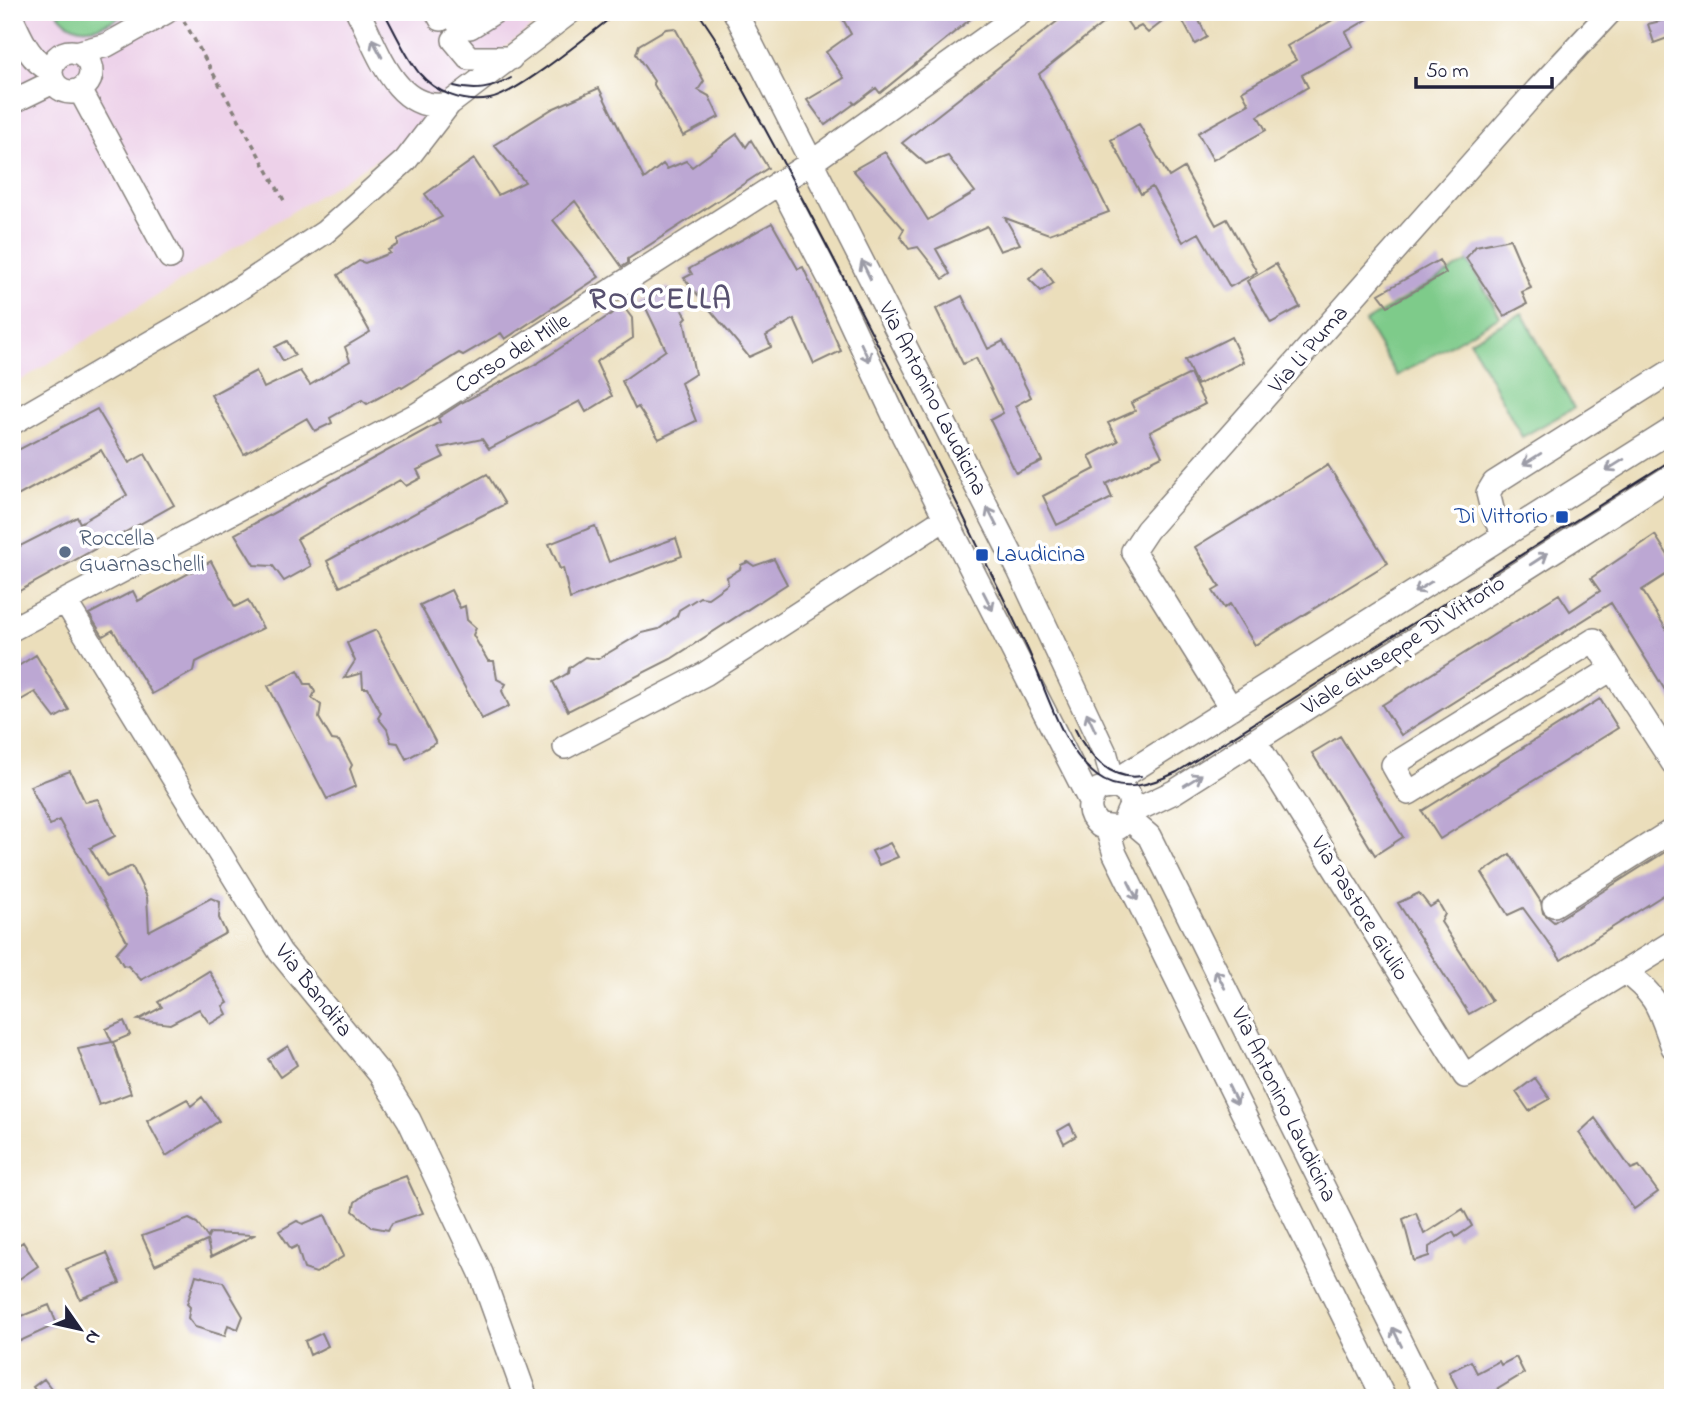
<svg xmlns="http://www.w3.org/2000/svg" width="1685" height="1410" font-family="'Indie Flower',sans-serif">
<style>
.built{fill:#edd1e9}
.green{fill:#7ecb8a;stroke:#507662;stroke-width:2}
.building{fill:#bca7d3}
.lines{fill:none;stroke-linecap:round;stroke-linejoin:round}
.minor-casing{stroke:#86807b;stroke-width:26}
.major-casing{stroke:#86807b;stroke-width:33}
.path{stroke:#86807b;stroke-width:3.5;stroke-dasharray:5 5;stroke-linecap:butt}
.minor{stroke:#fff;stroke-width:23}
.major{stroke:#fff;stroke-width:30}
.tram{stroke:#22223b;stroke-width:2}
.oneway{stroke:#9c9ca7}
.transit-dot{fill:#1a4fb4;stroke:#fff;stroke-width:2.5}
.service-dot{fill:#5c6f8a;stroke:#fff;stroke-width:2.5}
.labels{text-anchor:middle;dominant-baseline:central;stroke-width:7;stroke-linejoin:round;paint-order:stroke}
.street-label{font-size:23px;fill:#22223b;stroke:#fff}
.transit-label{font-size:23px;fill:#164399;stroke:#fff;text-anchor:end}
.service-label{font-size:23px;fill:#4e5e75;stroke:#fff;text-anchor:start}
.district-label{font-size:30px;font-weight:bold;letter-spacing:2px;fill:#585170;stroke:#fff}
</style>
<rect width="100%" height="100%" fill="#fff"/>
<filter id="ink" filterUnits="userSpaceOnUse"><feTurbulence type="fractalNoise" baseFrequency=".0143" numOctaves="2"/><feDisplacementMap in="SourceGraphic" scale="14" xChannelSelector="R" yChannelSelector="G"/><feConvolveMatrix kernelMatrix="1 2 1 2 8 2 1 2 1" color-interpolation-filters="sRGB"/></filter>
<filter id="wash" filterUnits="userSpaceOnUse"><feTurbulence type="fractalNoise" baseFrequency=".00686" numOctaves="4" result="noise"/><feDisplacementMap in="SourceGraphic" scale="28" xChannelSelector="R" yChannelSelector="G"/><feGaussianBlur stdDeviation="1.57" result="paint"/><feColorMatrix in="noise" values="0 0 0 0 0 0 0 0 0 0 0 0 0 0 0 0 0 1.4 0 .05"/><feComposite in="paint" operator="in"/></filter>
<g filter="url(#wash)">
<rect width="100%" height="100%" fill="#ebdebb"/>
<!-- built -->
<path class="built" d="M12 12H551L482 65 390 151 12 386Z"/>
<!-- green -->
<path class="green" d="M57 12H130C106 25 77 41 57 12Z
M1468 261 1500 316 1397 376 1365 322Z
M1522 313 1574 408 1522 437 1470 341Z"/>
<g id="blocks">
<!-- building -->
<path class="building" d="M839 12H979L880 93 876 88 855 104 852 101 854 104 825 125 807 100 844 78 826 52 851 34Z
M1069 12H1117L1039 74 1109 212 1049 234 1005 218 1020 244 1000 251 987 226 936 249 950 274 943 279 918 247 909 249 900 236 904 229 853 170 885 152 928 220 975 192 948 156 926 164 902 143Z
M1120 12H1175L1148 33 1141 26 1133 30Z
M1178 12H1195L1207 37 1195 44Z
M1333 12H1380L1346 32 1353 46 1302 75 1308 87 1258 116 1266 130 1213 160 1198 133 1249 104 1242 91 1296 60 1287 46 1336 18Z
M1673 18V36L1654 43 1648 24Z
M675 28 704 81 698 90 709 96 719 117 683 136 653 83 654 81 636 54 639 45 666 29Z
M599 88 644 179 663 164 667 169 686 161 692 167 737 134 746 147 751 140 768 168 628 259V263L622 267 575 201 553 220 599 277 505 339 501 333 463 355 459 353 402 388 400 386 367 404 362 400 330 418 332 423 315 431 307 418 244 454 211 395 256 371 264 388 300 371 310 385 350 361 345 347 370 332 338 275 359 261 365 263 390 253 388 250 398 245V239L442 217 425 194 474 159 498 195 525 182 494 145 552 109Z
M1139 124 1169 177 1184 168 1216 225 1227 219 1257 272 1230 287 1199 233 1183 242 1152 187 1141 194 1111 140Z
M772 223 798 269 803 267 841 351 814 364 794 319 766 336 771 347 749 357 684 278 692 274 689 269Z
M1510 239 1531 288 1522 292 1527 304 1504 316 1466 258 1476 246Z
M1439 260 1446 273 1388 306 1379 294Z
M1276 264 1300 307 1271 323 1247 281Z
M1042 267 1054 283 1041 291 1029 279Z
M668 287 687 317 684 320 695 374 681 383 696 421 659 439 638 407 635 409 622 381 666 350 643 302Z
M962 296 988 349 1003 341 1031 397 1015 406 1042 461 1016 473 990 420 1003 413 976 358 963 364 936 309Z
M623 306 632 318 633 338 596 362 612 396 586 412 580 401 489 449 482 439 439 448 444 457 417 470 421 478 406 486 400 480 297 539 311 566 284 581 273 566 254 565 235 534 440 422 438 418 461 403 538 363Z
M1231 337 1243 362 1197 385 1185 360Z
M287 341 295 355 283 361 275 347Z
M1190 374 1205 404 1150 432 1162 456 1106 484 1112 498 1057 525 1043 496 1095 469 1089 456 1118 441 1108 423 1135 411 1131 403Z
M97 409 129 463 145 454 174 505 12 595V550L77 517 80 523 127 495 101 450 12 499V453Z
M1328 465 1388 563 1255 645 1230 604 1224 608 1213 591 1220 587 1195 547Z
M487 474 505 504 340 587 327 561Z
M595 526 609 562 676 538 682 556 570 599 563 568 560 569 549 544Z
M1655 535 1673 563V570L1642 590 1673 640V703L1611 603 1401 735 1382 705 1559 594 1570 611 1600 591 1591 578Z
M774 559 787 584 671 659 568 711 553 682 568 673 569 668 585 657 598 659 642 633 659 629 677 616 679 610 700 597 708 598 728 584 727 577 740 569 741 565 748 562 754 566Z
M211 561 235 607 248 600 263 628 196 662 194 671 152 694 113 630 103 636 89 614 133 591 138 601Z
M451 590 460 608 465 606 467 620 476 628 473 635 488 661H494L497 679 506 684 502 691 509 706 482 719 420 605Z
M376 630 436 743 406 759 398 743 391 742 387 729 378 718 381 713 368 688H363L362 673 344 678 355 661 347 643Z
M36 655 69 710 55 718 35 692 12 705V670Z
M298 670 305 684H311L315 692 312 698 321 705 319 718 332 740 339 741 352 765 350 769 356 786 327 799 268 686Z
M1600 699 1618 728 1440 839 1422 811Z
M1340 736 1403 837 1375 855 1312 753Z
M70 771 85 802 98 799 115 836 90 848 107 877 132 866 147 897 149 931 211 898 220 902 219 918 226 933 141 980 128 966 123 965 116 953 127 941 59 820 50 825 30 786Z
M890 843 898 857 879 865 872 851Z
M1673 847V889L1561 960 1523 908 1508 915 1482 873 1510 854 1541 902 1543 913 1554 922Z
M1419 893 1430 907 1438 902 1445 914 1441 922 1492 1001 1469 1014 1398 903Z
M209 971 228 1003 223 1006 227 1014 210 1024 199 1009 170 1024 138 1020 162 1007 158 1002Z
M124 1021 130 1035 113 1042 131 1093 99 1105 78 1049 112 1042 106 1029Z
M288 1046 297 1065 280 1077 268 1059Z
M1535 1078 1550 1099 1529 1111 1516 1092Z
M202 1097 219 1121 166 1156 147 1121 187 1099 191 1106Z
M1595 1118 1631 1169 1639 1166 1658 1192 1634 1209 1579 1133Z
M1070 1124 1076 1136 1064 1143 1058 1131Z
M406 1176 423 1213 392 1223 388 1230 372 1227 353 1211 355 1202 371 1189Z
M1463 1209 1472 1226 1456 1237 1453 1232 1429 1247V1256L1414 1261 1403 1219 1416 1213 1424 1234Z
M325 1215 344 1256 316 1273 304 1269 297 1246 291 1249 279 1231 297 1221 303 1224Z
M189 1219 197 1223 208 1238 210 1233 254 1235 211 1257 207 1241 155 1265 142 1236Z
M23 1242 38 1266 19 1279 12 1269V1249Z
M107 1253 120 1283 80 1299 66 1269Z
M196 1275 223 1282 243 1316 238 1329 228 1325 225 1336 195 1327 188 1318 190 1307 187 1304Z
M12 1302 22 1316 49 1305 57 1324 16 1343 12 1334Z
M322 1333 328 1346 310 1355 305 1341Z
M1516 1357 1524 1373 1483 1398H1462L1449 1372 1471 1361 1477 1373 1499 1361 1501 1365Z
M44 1379 54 1392 41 1398 33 1387Z"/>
</g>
</g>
<g filter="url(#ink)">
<use href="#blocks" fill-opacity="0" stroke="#86807b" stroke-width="2"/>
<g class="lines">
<defs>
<path id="minor" d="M358 12C378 50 396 115 449 104
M437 12 441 19
M735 12 1019 570 1106 755 1114 785
M12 19C22 40 29 59 50 70
M458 23 470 27 494 12
M454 40 469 58H511
M51 72a20 20 0 1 1 40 0a20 20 0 1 1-40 0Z
M76 53 107 45 166 12
M80 90 170 257
M12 102 53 82
M779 182 837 293 903 435 1090 801
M12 423 205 311 325 232 406 160 449 104 570 12
M1505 535 1494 517 1488 493 1494 483 1673 370
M65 601 280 952 380 1074 409 1120 481 1273 526 1398
M12 629 418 414 812 162 1022 12
M1594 640 1612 669 1409 793 1393 765Z
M1612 669 1673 763
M1231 708 1133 551 1147 530 1537 90 1610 12
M1255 741 1465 1076 1542 1023 1673 942
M565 747 705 674 946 518
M1117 786 1123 776 1673 429
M1107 828 1115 854 1384 1398
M1554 905 1673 830
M1625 972C1659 997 1659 1009 1673 1047
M1428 1398 1149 836 1129 819 1118 828 1100 826C1087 815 1086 801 1099 789L1117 786 1129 795 1132 812 1174 792 1673 475"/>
<path id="major" d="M1129 819 1132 812"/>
</defs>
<!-- minor casing -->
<use href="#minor" class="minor-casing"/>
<!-- major casing -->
<use href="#major" class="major-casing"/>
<!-- path -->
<path class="path" d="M184 21 286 204"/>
<!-- minor -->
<use href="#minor" class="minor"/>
<!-- major -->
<use href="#major" class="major"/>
<!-- tram -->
<path class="tram" d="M384 12C395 32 405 55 419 73 436 93 464 104 490 99 518 94 592 32 618 12
M698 12 714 36C811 210 901 387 988 567 1002 595 1016 623 1029 652 1047 692 1062 749 1097 776 1122 795 1152 784 1177 772L1673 459
M454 86C475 92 492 89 511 78
M1075 729C1087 755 1111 781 1141 776"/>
</g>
<!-- one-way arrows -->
<defs><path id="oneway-shaft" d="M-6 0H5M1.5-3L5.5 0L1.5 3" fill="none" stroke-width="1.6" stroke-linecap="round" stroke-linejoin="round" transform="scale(1.75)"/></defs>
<g class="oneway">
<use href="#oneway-shaft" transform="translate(377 48) rotate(-118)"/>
<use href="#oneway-shaft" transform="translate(866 270) rotate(-116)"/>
<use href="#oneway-shaft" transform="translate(865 352) rotate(65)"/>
<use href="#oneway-shaft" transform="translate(1532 459) rotate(148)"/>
<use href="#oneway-shaft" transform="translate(1615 465) rotate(148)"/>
<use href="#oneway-shaft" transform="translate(992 517) rotate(-117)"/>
<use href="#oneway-shaft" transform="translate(1539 559) rotate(-33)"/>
<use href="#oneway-shaft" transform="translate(1423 587) rotate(148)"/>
<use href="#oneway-shaft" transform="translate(988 601) rotate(63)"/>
<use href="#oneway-shaft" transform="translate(1091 722) rotate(-115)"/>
<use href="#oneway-shaft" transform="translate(1193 780) rotate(-32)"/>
<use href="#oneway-shaft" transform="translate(1133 891) rotate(64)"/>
<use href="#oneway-shaft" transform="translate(1220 979) rotate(-117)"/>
<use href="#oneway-shaft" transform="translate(1233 1095) rotate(64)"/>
<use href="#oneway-shaft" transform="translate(1397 1337) rotate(-116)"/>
</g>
</g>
<!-- markers -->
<g class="transit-dot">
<rect x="1555" y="510" width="14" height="14" rx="3.5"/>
<rect x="975" y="548" width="14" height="14" rx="3.5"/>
</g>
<circle class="service-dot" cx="65" cy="552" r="7"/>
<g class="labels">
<!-- street labels -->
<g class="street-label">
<text transform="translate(1309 350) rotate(-49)">Via Li Puma</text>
<text transform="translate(513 354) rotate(-32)">Corso dei Mille</text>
<text transform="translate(932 399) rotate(63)">Via Antonino Laudicina</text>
<text transform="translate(1404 646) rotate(-33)">Viale Giuseppe Di Vittorio</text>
<text transform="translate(1359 909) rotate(58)">Via Pastore Giulio</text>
<text transform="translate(313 991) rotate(52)">Via Bandita</text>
<text transform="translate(1283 1105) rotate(64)">Via Antonino Laudicina</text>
</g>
<!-- transit labels -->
<g class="transit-label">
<text x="1548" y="517">Di Vittorio</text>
<text x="996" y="555" text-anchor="start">Laudicina</text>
</g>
<!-- service labels -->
<g class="service-label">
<text x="79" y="539">Roccella<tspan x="79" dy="26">Guarnaschelli</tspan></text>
</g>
<!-- district labels -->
<g class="district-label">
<text x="661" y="301">ROCCELLA</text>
</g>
</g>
<!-- margin -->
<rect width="1685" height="1410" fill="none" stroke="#fff" stroke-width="42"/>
<!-- north arrow -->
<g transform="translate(80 1329) rotate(124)" stroke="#ffffff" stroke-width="5" paint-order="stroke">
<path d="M0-5L12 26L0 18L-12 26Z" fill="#22223b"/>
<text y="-10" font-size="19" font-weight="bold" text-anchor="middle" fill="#22223b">N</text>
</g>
<!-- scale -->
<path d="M1416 77v10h136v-10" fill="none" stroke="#22223b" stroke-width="3.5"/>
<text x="1426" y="77" font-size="21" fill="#22223b" stroke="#ffffff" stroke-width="5" paint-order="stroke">50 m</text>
</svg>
